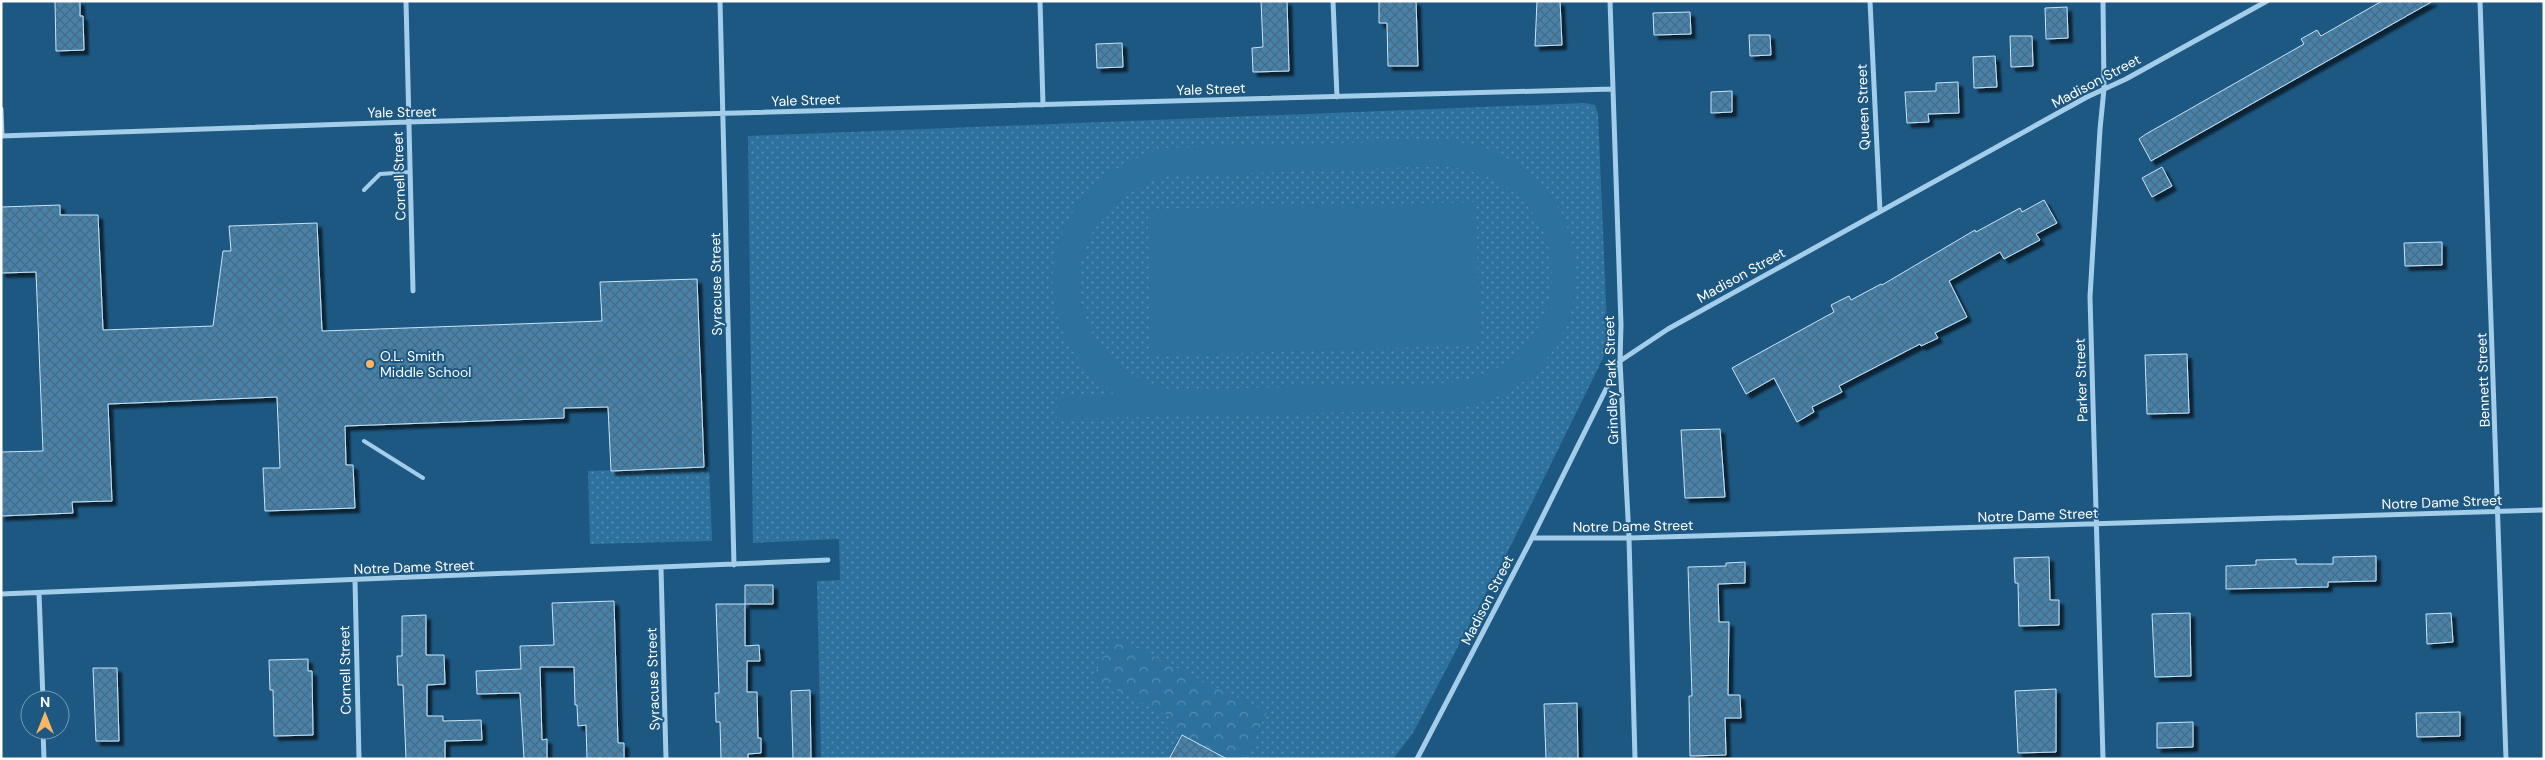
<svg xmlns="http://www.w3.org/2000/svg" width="2545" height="760" font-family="'DM Sans',sans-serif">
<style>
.grass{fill:url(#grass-dots)}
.park{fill:url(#park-crowns)}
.pitch{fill:#2d719e;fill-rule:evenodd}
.building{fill:url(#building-cross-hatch);stroke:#c7e4f7;filter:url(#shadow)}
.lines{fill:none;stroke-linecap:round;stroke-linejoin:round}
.service{stroke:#a3cde9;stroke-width:4}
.minor{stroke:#a3cde9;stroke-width:5}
.poi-dot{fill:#f9b761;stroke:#1d5882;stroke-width:2}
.labels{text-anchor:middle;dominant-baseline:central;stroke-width:4;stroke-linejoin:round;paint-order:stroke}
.street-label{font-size:14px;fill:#fff;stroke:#1d5882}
.poi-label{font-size:14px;fill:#fff;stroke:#1d5882;text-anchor:start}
</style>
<defs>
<pattern id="grass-dots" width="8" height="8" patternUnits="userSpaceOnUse" patternTransform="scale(1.25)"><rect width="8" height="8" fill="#2d719e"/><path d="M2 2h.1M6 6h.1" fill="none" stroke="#578db1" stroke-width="1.8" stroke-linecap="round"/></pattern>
<pattern id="park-crowns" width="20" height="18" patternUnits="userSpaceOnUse" patternTransform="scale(1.25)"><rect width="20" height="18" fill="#2d719e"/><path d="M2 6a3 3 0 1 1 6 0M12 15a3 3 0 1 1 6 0" fill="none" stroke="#578db1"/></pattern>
<pattern id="building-cross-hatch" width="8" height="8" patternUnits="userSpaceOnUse" patternTransform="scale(1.25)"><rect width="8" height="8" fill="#4682ab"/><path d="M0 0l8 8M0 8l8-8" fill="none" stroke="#496a80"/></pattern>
<filter id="shadow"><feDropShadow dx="4.5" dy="4.5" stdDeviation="1" flood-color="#0009"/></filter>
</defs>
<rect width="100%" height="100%" fill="#1d5882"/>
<!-- grass -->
<path class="grass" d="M1585 103 1595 105 1598 114 1608 348 1512 543 1413 733 1393 759H1241L1183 730 1168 759H821L817 581 840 580 839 539 753 543 748 136Z
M709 467 712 541 590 544 588 471Z"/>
<!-- park -->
<path class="park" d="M1114 637 1267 712 1246 759H1226L1166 727 1171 717 1092 678Z"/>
<!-- pitch -->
<path class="pitch" d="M1438 140C1619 149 1623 395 1443 410L1057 419V394H1114C1098 380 1083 368 1072 350 1022 264 1073 170 1166 148ZM1442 166C1588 177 1589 370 1445 383L1172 390C1050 362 1048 208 1169 176Z
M1476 202 1480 345 1150 356 1148 209Z"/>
<!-- building -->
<path class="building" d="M55 1H80V16H83L84 50 56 51Z
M1261 1H1287L1289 71 1253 72 1252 48 1263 47Z
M1379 1H1416L1418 66H1388L1387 23H1379Z
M1537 1H1560L1562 45 1535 46Z
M2382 1H2433L2151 161 2139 139 2146 134 2304 44 2301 39 2317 30 2321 36Z
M2067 7 2068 38 2046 39 2045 8Z
M1690 12 1691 34 1654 35 1653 13Z
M1749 35H1770L1771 55 1750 56Z
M2010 36H2032L2033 66 2011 67Z
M1122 43 1123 67 1097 68 1096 44Z
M1995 56 1997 87 1974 88 1973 57Z
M1958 82 1959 113 1928 114 1929 122 1907 123 1905 92 1936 91V83Z
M1732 91V112L1711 113V92Z
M2162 167 2172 186 2152 197 2142 178Z
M2044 200 2057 223 2036 234 2040 240 2004 259 2000 252 1949 281 1967 317 1935 333 1938 338 1921 346 1920 344 1839 386 1842 392 1812 407 1814 412 1797 422 1774 378 1746 394 1732 368 1834 312 1831 305 1849 296 1851 300 1881 284 1882 285 1975 230 1976 232 2020 208 2022 212Z
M60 205V215H98L103 330 213 326 223 251H231L229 226 317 223 322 331 602 321 600 282 697 279 704 467 611 471 608 407 564 408V418L345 426 346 465H353L355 508 265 511 263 468H280L277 397 108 404 112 501 72 502 73 513 1 516V452L43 451 36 272 1 273V207Z
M2442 242V265L2405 266 2404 243Z
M2187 354 2189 413 2147 414 2145 355Z
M1720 429 1725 497 1685 498 1681 430Z
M2376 556V581L2328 582V587L2226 589V566L2256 565V560L2296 559V564H2333V557Z
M2049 557 2050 600H2059V625L2019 626 2018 583H2015L2014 558Z
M1745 562V583L1718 584 1719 622H1729L1728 695H1740L1741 718H1725L1726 755 1690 756 1689 696H1692L1688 567 1726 566V563Z
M745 585H773V604H745Z
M614 601 618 743H624V759H587L586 725 578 726 577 705H575L574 667H540L542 740 547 739V759H524L520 693 477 694 476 671 521 669 520 646 554 645 552 603Z
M716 604H745V646L759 645 760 661H747V692H757L758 738H761V753L748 754V759H721L720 722H716L715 693H719Z
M2190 613 2191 676 2155 677 2152 614Z
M2451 613 2453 642 2427 644 2426 614Z
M426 615V655H444L445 684 427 685V716H443V721L481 720 482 740 445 741V759H406L403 685H398L397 656H402V616Z
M308 659V671H312L313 735 274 736 273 690H270L269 660Z
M93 668H117L119 741H96Z
M2056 689V752L2018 753 2015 691Z
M810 690 811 759H793L791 691Z
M1577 703 1578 759H1546L1544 704Z
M2460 712V736L2417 737 2416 713Z
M2193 722V747L2157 748V723Z
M1182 735 1227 759H1169Z"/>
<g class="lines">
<!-- service -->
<path class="service" d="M364 190 380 174 410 172
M364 441 423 478"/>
<!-- minor -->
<path class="minor" d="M406 1 413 291
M720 1 734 565
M1040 1 1043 105
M1333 1 1337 97
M1610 1 1621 325 1620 361 1629 538 1635 759
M1870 1 1880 211
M2103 1 2104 89 2100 129 2090 297 2103 759
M2480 1 2506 759
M1 109 2 136
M1 136 408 122 1612 89
M1532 538H1629L2544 510
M661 568 666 759
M355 580 359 759
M39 593 43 700
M1 594 828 560
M43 730 44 759
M1417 759 1532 538 1620 361 1668 329 2087 97 2126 79 2267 1"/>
</g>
<!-- markers -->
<circle class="poi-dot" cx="370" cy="364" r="5"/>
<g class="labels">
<!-- street labels -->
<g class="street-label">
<text transform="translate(2096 81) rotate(-28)">Madison Street</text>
<text transform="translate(1211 89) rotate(-2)">Yale Street</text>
<text transform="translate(806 100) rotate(-2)">Yale Street</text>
<text transform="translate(1863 107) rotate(-92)">Queen Street</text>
<text transform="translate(402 112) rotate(-1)">Yale Street</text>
<text transform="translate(399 176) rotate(-92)">Cornell Street</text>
<text transform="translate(1741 275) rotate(-29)">Madison Street</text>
<text transform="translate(716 284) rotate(-91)">Syracuse Street</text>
<text transform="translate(1611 380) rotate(-92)">Grindley Park Street</text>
<text transform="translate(2081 380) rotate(-92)">Parker Street</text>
<text transform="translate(2483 380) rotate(-92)">Bennett Street</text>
<text transform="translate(2442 502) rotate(-2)">Notre Dame Street</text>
<text transform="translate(2038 515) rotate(-2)">Notre Dame Street</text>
<text transform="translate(1633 526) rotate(-1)">Notre Dame Street</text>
<text transform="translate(414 567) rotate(-2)">Notre Dame Street</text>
<text transform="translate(1487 600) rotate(-63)">Madison Street</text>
<text transform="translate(345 670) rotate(-91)">Cornell Street</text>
<text transform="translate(653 679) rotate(-92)">Syracuse Street</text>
</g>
<!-- poi labels -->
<g class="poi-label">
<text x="380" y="356">O.L. Smith<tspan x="380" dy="16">Middle School</tspan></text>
</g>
</g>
<!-- border -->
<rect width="2545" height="760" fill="none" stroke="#ffffff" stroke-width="5"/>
<!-- north arrow -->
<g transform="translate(45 715)"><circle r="24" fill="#1d5882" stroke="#779bb4"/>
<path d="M0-4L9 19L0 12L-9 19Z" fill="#f9b761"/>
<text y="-8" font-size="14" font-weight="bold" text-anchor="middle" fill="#ffffff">N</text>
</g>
</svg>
